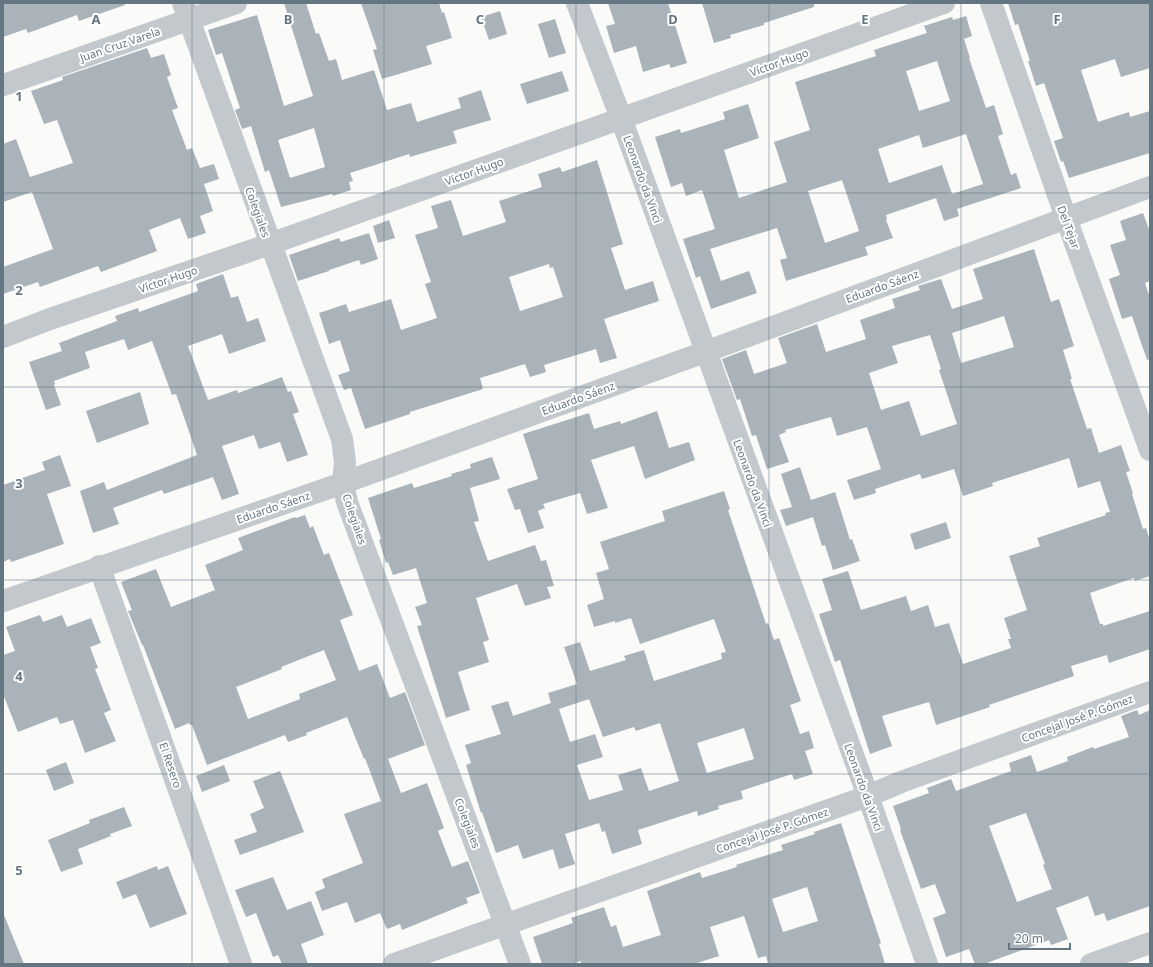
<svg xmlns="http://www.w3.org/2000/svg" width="1153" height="967" font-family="'Noto Sans',sans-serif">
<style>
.building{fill:#aab3b9;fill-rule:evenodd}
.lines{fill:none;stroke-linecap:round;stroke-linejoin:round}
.minor{stroke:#c3c8cc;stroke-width:22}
.grid{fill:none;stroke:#657683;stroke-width:1;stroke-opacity:0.55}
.labels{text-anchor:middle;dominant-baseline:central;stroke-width:4;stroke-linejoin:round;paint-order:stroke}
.street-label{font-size:11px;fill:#657683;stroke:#fff}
.grid-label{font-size:13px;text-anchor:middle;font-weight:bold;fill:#657683;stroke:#fff;stroke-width:4;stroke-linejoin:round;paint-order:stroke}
</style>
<rect width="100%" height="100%" fill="#fafaf8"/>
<!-- building -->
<path class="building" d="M3 3H124L125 5 79 21 77 15 28 33 26 29 3 37Z
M284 3H306L316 34 319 33 329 61 336 59 342 80 374 70 387 110 411 103 417 122 461 108 458 98 481 90 491 120 453 131 457 143 410 157 409 154 350 173 353 181 349 182 351 190 333 196 332 194 281 207 269 170 265 172 251 126 242 129 235 110 240 108 222 53 216 55 208 30 257 15 284 106 313 96ZM314 128 325 167 290 178 278 140Z
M361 3H439L442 13 444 12 452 38 426 46 432 64 382 79 373 50 377 49Z
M608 3H668L687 63 671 68 669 64 643 72 636 46 614 53 606 26 615 24Z
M702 3H814V7L764 23V25L730 35 731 38 714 43Z
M1008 3H1150V68L1121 77 1115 59 1081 70 1098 122 1129 112 1130 117 1150 111V153L1069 178 1063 161 1061 162 1054 141 1063 138 1044 83 1036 86 1028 61H1030L1018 24 1015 25Z
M500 11 507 34 489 40 481 17Z
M966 16 972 36 964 39 970 58H969L986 108 994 105 1003 134 998 136 1011 175 1016 173 1021 188 957 209 959 216 944 221 936 198 886 215 887 219 886 220 893 238 865 247 868 255 786 281 780 260 787 258 777 228 710 249 721 281 749 271 757 293 711 309 700 276 696 278 683 239 715 229 702 190 686 196 682 183 671 187 655 137 680 129 681 133 725 119 723 112 748 104 759 138 724 150 739 198 787 182 774 142 810 130 795 82 876 56 874 50 927 33 924 26 952 17 953 20ZM937 61 950 101 919 111 906 71ZM966 134 983 184 952 194 942 165 889 183 878 149 919 135 923 148ZM842 180 859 231 825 243 808 191Z
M555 19 566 53 549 58 538 24Z
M147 48 151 58 164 54 171 75 167 77 178 108 172 110 187 150 192 148 200 168 214 164 219 179 204 184 213 211 200 216 206 233 188 239 180 218 149 230 157 251 101 272 98 266 40 287 38 282 3 294V267L53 249 32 192 3 202V144L16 139 30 177 73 163 57 120 44 124 31 91 63 80 62 77Z
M562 71 569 91 527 104 520 84Z
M597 160 623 244 611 248 625 290 653 281 659 301 604 319 617 358 600 363 596 349 544 365 546 372 530 377 525 364 480 378 483 389 410 412V414L365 429 351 388 344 390 338 375 350 371 340 340 329 344 319 313 346 304 349 312 391 299 401 330 437 318 425 284 431 282 415 235 438 228 431 206 451 200 463 236 506 222 499 201 542 187 538 174 560 167 562 172ZM549 264 550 268 553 267 563 297 520 311 509 277Z
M1143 213 1150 232V281L1145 283 1150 298V359L1147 360 1132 316 1122 319 1109 279 1120 275 1110 245 1126 240 1120 221Z
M389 220 395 238 378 243 373 226Z
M369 233 378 259 361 265 359 260 329 270V271L298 281 289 255 339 238 341 242Z
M1034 249 1051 302 1059 299 1074 346 1063 350 1072 379H1070L1087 429 1091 428 1099 453 1121 445 1130 471 1126 472 1133 493 1132 494 1143 529 1146 528 1150 541V576L1135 581 1134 578 1090 593 1100 624H1103V626L1150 611V649L1109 663 1107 655 1071 666 1074 676 989 705 990 707 936 725 929 702 882 716 892 746 870 754 840 660 835 662 819 614 832 610 822 579 848 571 861 610 906 596 911 611 928 605 935 627 949 623 963 664 1011 648 1008 639H1011L1004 618 1027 610 1009 556 1040 546 1037 538 1106 515 1105 513 1110 512 1100 481 1078 488 1069 458 992 483 993 486 963 496 954 469 922 479 920 474 875 489 876 493 854 500 847 480 881 469 867 427 837 436 831 417 785 430 786 432 779 435 789 462 767 469 756 435 752 436 740 399 737 400 722 359 746 350 754 374 787 363 778 338 817 324 826 352 866 339 860 320 895 308 892 299 920 290 918 286 941 279 952 309 983 299 973 269ZM1004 316 1014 347 961 363 952 333ZM930 335 941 369 939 370 957 424 921 436 909 401 881 410 869 373 898 363 892 346Z
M223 274 231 298 238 296 247 322 258 318 266 341 229 354 222 334 188 346 208 400 237 390 238 393 282 377 288 392 291 391 299 412 293 414 308 455 287 462 280 442 259 449 254 435 222 446 239 494 222 500 213 477 164 494 162 490 113 508 119 524 93 533 80 491 104 482 107 490 197 455 176 394 172 395 152 341 128 350 124 339 85 352 90 368 54 381 55 384 54 385 61 405 46 410 29 362 62 351 59 343 117 321 115 316 138 308 139 312 198 291 196 284Z
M140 392 149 424 97 443 86 411Z
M657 411 669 448 689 442 695 460 645 479 634 446 591 460 608 508 587 514 580 493 543 504 545 508 538 511 544 528 528 533 520 509 515 510 507 489 538 479 523 434 589 413 594 429 620 421 621 424Z
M60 455 71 486 47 494 64 544 11 562 10 559 3 562V485L45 470 42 462Z
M492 457 500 479 470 488 479 521 474 522 488 561 535 545 541 561 546 560 554 586 547 587 551 598 525 606 517 584 476 598 489 640 483 642 489 662 458 672 470 710 446 718 417 626 422 625 415 607 427 603 416 568 393 575 388 562 386 563 379 540 381 539 368 498 412 483 414 488 452 476 451 474 471 468 470 464Z
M800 467 811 500 835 492 850 540 852 539 860 561 833 570 825 545 822 546 813 517 786 526 780 510 792 507 781 474Z
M724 491 730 509 728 510 766 624 768 623 774 640 779 638 801 701 790 705 800 734 809 731 814 748 805 751 813 774 794 780 792 774 741 791 743 799 718 806 719 809 698 816 697 811 638 830 642 844 612 854 605 831 602 832 599 823 565 834 575 864 559 869 553 849 523 859 518 845 496 853 482 812 481 813 466 765 471 763 465 745 501 734 491 706 508 701 513 716 551 703 548 693 577 684 564 647 580 642 590 671 626 660 624 656 644 650 654 681 722 659 721 653 726 652 714 619 640 644 631 618 615 623V621L594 627 587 605 604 599 596 573 609 569 600 542 665 521 662 511ZM589 699 603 737 634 727 636 731 660 723 679 781 649 791 641 768 618 775 623 790 589 800 577 765 603 757 595 734 570 742 559 709ZM744 728 754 759 707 773 697 743Z
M305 515 310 528 313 526 324 555 329 553 353 615 340 620 359 671 377 664 390 698 405 692 425 745 388 759 401 793 427 783 444 828 438 831 452 867 468 861 480 893 466 898 468 903 402 930 400 924 387 929 380 913 355 923 347 902 322 911 315 892 325 888 322 879 363 863 344 814 381 801 365 758 364 759 347 717 306 733 307 735 288 742 285 735 207 765 192 725H190L189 723 175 729 143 645H142L128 611 132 610 121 582 156 569 171 607 215 590 205 565 243 550 238 538 295 517 296 518ZM324 650 336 680 299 694 300 699 248 719 236 687 282 669 281 667Z
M946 522 951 538 915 550 910 534Z
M40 615 43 622 62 615 67 627 91 618 101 643 90 647 98 668 95 669 111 710 104 713 116 741 85 753 73 720 60 724 57 717 18 732 3 694V655L15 651 6 627Z
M1137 710 1139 715 1150 710V906L1107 921 1104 913 1095 916 1088 896 1056 908 1068 939 1051 945 1049 940 984 964H975L969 949 946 957 933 918 946 913 935 884 921 889 900 830 901 829 893 806 929 793 927 788 951 779 956 791 1011 771 1009 763 1031 755 1037 772 1068 761 1067 757 1093 747 1094 749 1129 737 1121 716ZM1026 813 1045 864 1043 865 1052 889 1017 902 989 826Z
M66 762 74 783 54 791 46 770Z
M224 765 230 781 202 792 196 776Z
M280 771 304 832 240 855 234 840 257 832 250 814 264 808 253 781Z
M124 807 132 826 110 834 111 836 78 849 83 864 61 872 48 840 90 823 89 820Z
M841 823 881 943 879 944 885 964H768L766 956 758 958 744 916 710 927 719 956 694 964H581V961L572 964H542L533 937 573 923 571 918 604 907 611 927 616 925 623 947 661 935 647 891 700 872 702 878 737 867 736 865 783 850 781 845 815 834 814 832ZM807 887 818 921 783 932 772 899Z
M157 866 158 870 168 866 187 914 150 928 136 894 123 899 116 882Z
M273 877 287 910 311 901 324 935 301 944 308 964H282L278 955 273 957 256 913 246 917 235 890Z
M3 915H4L24 964H3Z"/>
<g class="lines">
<!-- minor -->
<path class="minor" d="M183 3 342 439 345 462 343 483 347 502 520 964
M577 3 621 118 868 796 927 964
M991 3 1066 218 1150 450
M3 85 236 3
M3 337 50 319 270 244 944 3
M99 566 241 964
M3 601 343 483 705 352 1150 187
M394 964 868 796 901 782 1150 692
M1091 964 1150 943"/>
</g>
<!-- grid -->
<path class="grid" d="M192 3V964M384 3V964M576 3V964M769 3V964M961 3V964M3 193H1150M3 387H1150M3 580H1150M3 774H1150"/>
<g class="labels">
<!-- street labels -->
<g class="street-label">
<text transform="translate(120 44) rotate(-19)">Juan Cruz Varela</text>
<text transform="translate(779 62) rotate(-20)">Víctor Hugo</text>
<text transform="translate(474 171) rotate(-20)">Víctor Hugo</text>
<text transform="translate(643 179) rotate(70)">Leonardo da Vinci</text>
<text transform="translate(258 212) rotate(70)">Colegiales</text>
<text transform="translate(1069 227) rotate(70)">Del Tejar</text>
<text transform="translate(168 279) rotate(-19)">Víctor Hugo</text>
<text transform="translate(882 286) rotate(-20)">Eduardo Sáenz</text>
<text transform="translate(578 398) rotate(-20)">Eduardo Sáenz</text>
<text transform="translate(753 483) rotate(70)">Leonardo da Vinci</text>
<text transform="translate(273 507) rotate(-19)">Eduardo Sáenz</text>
<text transform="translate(355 519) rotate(71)">Colegiales</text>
<text transform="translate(1077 718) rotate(-20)">Concejal José P. Gómez</text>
<text transform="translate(171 765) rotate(71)">El Resero</text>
<text transform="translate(864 787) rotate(70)">Leonardo da Vinci</text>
<text transform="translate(468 823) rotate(69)">Colegiales</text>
<text transform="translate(772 830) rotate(-19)">Concejal José P. Gómez</text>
</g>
</g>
<g class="grid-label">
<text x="96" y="24">A</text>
<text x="288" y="24">B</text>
<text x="480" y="24">C</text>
<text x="673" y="24">D</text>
<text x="865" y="24">E</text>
<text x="1057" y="24">F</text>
<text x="19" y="101">1</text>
<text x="19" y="295">2</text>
<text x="19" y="488">3</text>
<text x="19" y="681">4</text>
<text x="19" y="875">5</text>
</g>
<!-- border -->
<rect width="1153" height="967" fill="none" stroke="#657683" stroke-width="8"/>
<!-- scale -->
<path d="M1009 943v6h61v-6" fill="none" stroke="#657683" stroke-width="2"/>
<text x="1015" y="943" font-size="12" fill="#657683" stroke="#ffffff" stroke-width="3" paint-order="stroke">20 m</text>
</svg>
